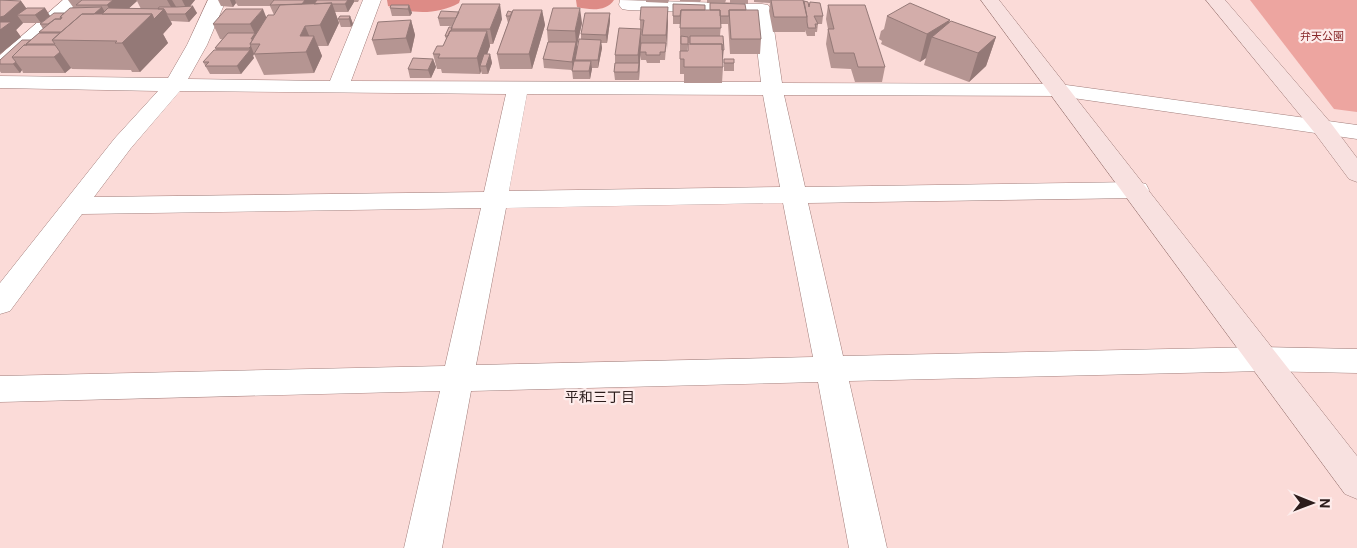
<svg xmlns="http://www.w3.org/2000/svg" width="1357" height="548" font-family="Roboto,'Noto Sans JP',sans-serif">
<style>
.green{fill:#eda5a0}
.forest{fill:#dd8b86}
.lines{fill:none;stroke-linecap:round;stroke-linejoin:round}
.street-casing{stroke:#a17d7a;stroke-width:1}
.secondary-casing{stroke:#a17d7a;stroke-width:1}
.street{fill:#fff;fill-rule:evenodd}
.secondary{fill:#f8e1e0;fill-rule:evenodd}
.wall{fill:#b59592;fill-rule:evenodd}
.shaded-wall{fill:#947977}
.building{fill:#d3adaa;stroke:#947977}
.labels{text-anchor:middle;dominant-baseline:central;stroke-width:4.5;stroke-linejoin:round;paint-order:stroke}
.far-park-label{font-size:11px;fill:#88272a;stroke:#fdeceb}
.neighbourhood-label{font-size:14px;fill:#2c1d1c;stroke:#fdeceb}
</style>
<rect width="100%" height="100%" fill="#fbdbd8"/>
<!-- green -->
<path class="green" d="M1250 0H1357V112L1334 109Z"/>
<!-- forest -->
<path class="forest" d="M387 0H460L459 3C438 15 411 14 388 6Z
M576 0H614C606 12 590 10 577 7Z"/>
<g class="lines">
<defs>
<path id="street" d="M63 0H83L7 69 0 71V55Z
M208 0H226L207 45 188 79 330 81 363 0H381L351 81 761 82 753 14 628 10 622 9 619 5 620 0 762 4 768 5 771 9 782 83 1059 84 1357 125V139L1059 96 784 95 805 187 1137 182 1146 184 1149 190 1146 196 1137 198 808 203 843 356 1263 347 1357 349V373L1263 371 849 381 887 548H849L818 382 471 391 442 548H404L440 391 0 402V376L445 366 481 208 82 214 10 311 0 314V283L115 138 158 91 0 88V76L168 78 187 45ZM180 91 506 94 484 192 94 197 131 148ZM527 94 763 95 780 187 509 191ZM783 203 813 357 476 365 506 208Z"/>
<path id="secondary" d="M981 0H999L1357 456V499L1345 494Z
M1206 0H1225L1330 122 1357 158V182L1349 179 1314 132Z"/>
</defs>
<!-- street casing -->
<use href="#street" class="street-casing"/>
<!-- secondary casing -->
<use href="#secondary" class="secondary-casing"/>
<!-- street -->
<use href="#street" class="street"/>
<!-- secondary -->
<use href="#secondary" class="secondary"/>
</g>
<!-- wall -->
<path class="wall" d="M0 0 21 1 26 8H45L50 16 41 23H23L16 30 21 37 0 54Z
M68 0H195L190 6 197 13 189 22 171 21 172 24 163 34 168 43 140 72H132L131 70 72 69 71 68 65 73H23L22 70 20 73H1L0 71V60L31 40 39 33V32L43 29 40 24 64 13 73 7ZM137 1 141 9 129 8Z
M218 0H359L358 2H354L348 12H335L339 23 328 46H318L322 56 314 73 264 75 254 54 253 56 254 58 241 74H210L203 62 216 50 215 48 222 39H220L213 24 267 18 274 15 270 6H238L236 3 233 7 221 6Z
M646 0H669L668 3 646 2Z
M680 0H701L700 2 680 1Z
M707 0H726L725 3H707Z
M730 0H748V4L730 3Z
M754 0H803L804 1 823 16 822 24H818L817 32H815V36H807L805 30V32H773L769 11 770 3 754 2Z
M710 3 746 10 761 39 760 54H730L728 24H721L720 36 724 50 723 58H722L723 67 722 83H684V74H680V24H673V4L705 10H710ZM688 43H690L688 51H687Z
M409 5 412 13 410 16H392L390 8Z
M828 5 885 67 882 82H855L851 69 831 68 826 44 828 29 826 19Z
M542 10 545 25 532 69H500L497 54 508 23 506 16Z
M610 13V21L607 43H601L602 48 598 68H592L590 79H573L572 70 544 68 543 59 548 42 547 30 582 23 577 45V49L581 39V34Z
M350 16 353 24 351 27H341L338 19Z
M887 16 949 22 996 37 986 66 969 82 924 65 926 58 920 62 881 44 882 41 879 39 881 31 884 29Z
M438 18 502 19 493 44H490V46L487 54H490L492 63 488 74H482L481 71 480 74 442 73 441 69H437L433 54 443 46 446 39 445 36 452 26H440Z
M411 20 415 35 411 53 377 55 372 40Z
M640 20 668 22 665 60H660V63H647L646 60H641L640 55 639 80H615L614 72 615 63V55L640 29Z
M433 59 436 67 431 78H410L408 69Z
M724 59 734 63V71H724Z"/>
<!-- shaded-wall -->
<path class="shaded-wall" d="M113 0H136L137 1 116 20 107 5Z
M167 0H172L178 10 175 14Z
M182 0H195L187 10Z
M230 0H235L236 3 233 7Z
M305 0H319V4L301 5Z
M348 0H354V2L348 12 345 4Z
M21 1 31 15H17L23 23 16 30 21 37 0 54V17Z
M332 3 339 23 328 46 320 25Z
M500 4 502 19 493 44 490 29Z
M409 5 412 13 410 16 408 9Z
M193 6 197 13 189 22 185 14Z
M102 7 110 21 88 19Z
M668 7V22L667 50 666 35Z
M45 8 50 16 41 23 35 15Z
M580 8 582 23 577 45V50L573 70 572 62 576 42 575 31Z
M164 9 172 24 163 34 168 43 140 72 122 43 152 14Z
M263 9 269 24 258 38 251 39 255 34 250 24Z
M542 10 545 25 532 69 529 54Z
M610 13V21L607 43 606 35Z
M350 16 353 24 351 27 349 19Z
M411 20 415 35 411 53 406 38Z
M950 20 944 41 932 37 926 58 920 62 927 34Z
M305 26 311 40 314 36 322 56 314 73 300 36Z
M641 29V44L639 80 638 55Z
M487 31 490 46 483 66H480L481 71 480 74 477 58Z
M996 37 986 66 969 82 978 53Z
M601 40 602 48 598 68V60Z
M251 46 254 54 253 56 254 58 241 74 237 66 250 50 249 48Z
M60 52 71 68 65 73 54 57Z
M490 54 492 63 488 74 486 66Z
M433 59 436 67 431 78 428 70Z
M591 61 592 69 590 79 589 71Z
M16 62 22 70 20 73 13 64Z"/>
<!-- building -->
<path class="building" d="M0 0 21 1 4 16 0 17Z
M82 0H113L107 5H76Z
M274 0H305L302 4 270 5Z
M317 0H348L345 4H331L332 3 314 4Z
M771 0H803L807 17H774Z
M804 1 808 2 809 7 810 2 820 3 823 16H814L818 24H815L816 28H808L807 22V17Z
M332 3 320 25 305 26 300 36H314L306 52 254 54 260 44H250L268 15H274L280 5Z
M710 3 745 4 746 10H729V16H720V10H710Z
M910 3 950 20 927 34 887 16Z
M462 4H500L490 29H451Z
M673 4 705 5V10H681L680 16H673Z
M391 5H409L408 9 390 8Z
M828 5H865L885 67H858L854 53H834L828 29H834Z
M193 6 185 14H167L164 9H158L159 7H177Z
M102 7 94 14H82L61 32H39L55 19H61L62 17H60L70 8Z
M641 7H668L666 35H642L644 20H640Z
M27 8H45L35 15H17Z
M108 8 164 9 154 19 152 14H102Z
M553 8H580L575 31 547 30Z
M226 9H263L250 24H213Z
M513 10H542L529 54H497Z
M681 10H720L721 28H680Z
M729 10H758L761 39H731Z
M441 11 459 12 456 18H438Z
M508 11 512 12 510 16H506Z
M54 13H64L60 17 61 19H55L48 24H40Z
M585 13H610L606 35 581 34Z
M82 14H152L122 43H115L117 41 52 40Z
M340 16H350L349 19H338Z
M411 20 406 38 372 40 378 22Z
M951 21 996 37 978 53 932 37Z
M0 22H11L0 30Z
M449 27H452L451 31H450L448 36H445Z
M619 28 641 29 638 55H615Z
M450 31H487L477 58H438L440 54H433L437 46H443Z
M39 33H60L52 40 55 44H26Z
M228 33H255L251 39H253L250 44 251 46 249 48H215Z
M681 36 688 37V44H681Z
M690 36H723L724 50H722V44H690Z
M579 39 601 40 598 60H575Z
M22 40H31L26 44 27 45H24L12 57 16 62 13 64H0V60Z
M548 42H576L572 62 543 59Z
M641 43H666L665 52H660V55H646V52H640Z
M688 44H722L723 67H684V59H680V51H688Z
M24 45H55L60 52 54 57H12Z
M214 50H250L237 66H205L209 62H203Z
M484 54H490L486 66H480Z
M413 58 433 59 428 70 408 69Z
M724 59H734V63H724Z
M574 61H591L589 71H572Z
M615 63H639L638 72H614Z"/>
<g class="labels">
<!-- far-park labels -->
<g class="far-park-label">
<text x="1322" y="36">弁天公園</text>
</g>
<!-- neighbourhood labels -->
<g class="neighbourhood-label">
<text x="600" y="397">平和三丁目</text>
</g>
</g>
<!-- north arrow -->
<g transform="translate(1312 503) rotate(91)" stroke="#fdeceb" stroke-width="4" paint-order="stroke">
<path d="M0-4L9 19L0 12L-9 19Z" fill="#2c1d1c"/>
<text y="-8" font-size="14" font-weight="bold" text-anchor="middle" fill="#2c1d1c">N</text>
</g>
</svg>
